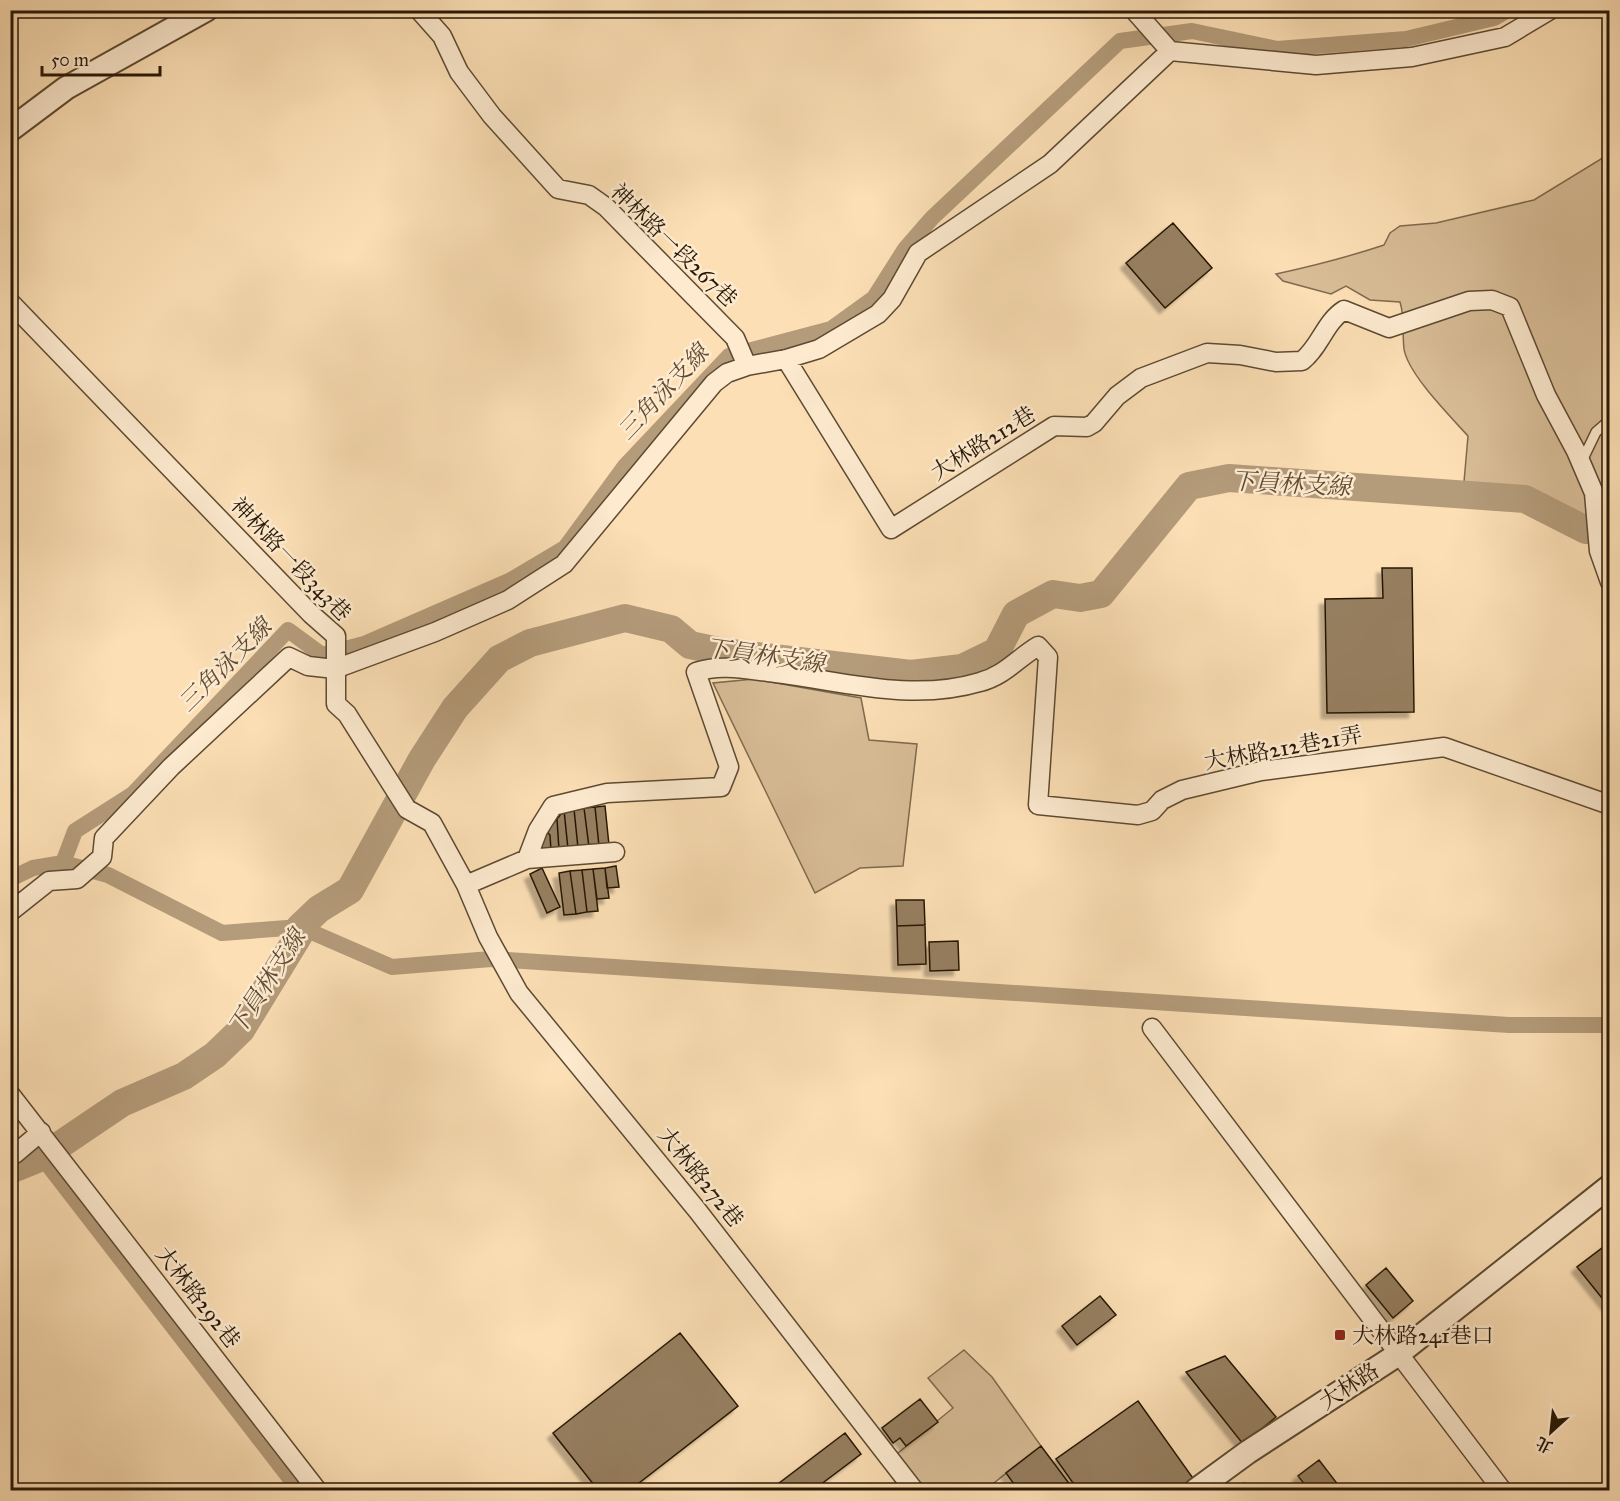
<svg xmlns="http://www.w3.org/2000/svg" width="1620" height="1501" font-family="'IM FELL Great Primer','Noto Serif TC',serif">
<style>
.green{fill:#d8bd97;stroke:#806a4e;stroke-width:1.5}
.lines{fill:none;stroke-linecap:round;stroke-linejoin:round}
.canal{stroke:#b49b7a;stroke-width:16}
.river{stroke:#b49b7a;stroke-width:28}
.building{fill:#967f61;stroke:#281806;stroke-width:1.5;filter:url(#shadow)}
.service-casing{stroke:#5d4a32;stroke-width:12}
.minor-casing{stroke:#5d4a32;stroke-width:21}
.tertiary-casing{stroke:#5d4a32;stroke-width:26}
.service{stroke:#fdeacf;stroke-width:9}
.minor{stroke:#fdeacf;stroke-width:18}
.tertiary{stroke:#fdeacf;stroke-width:22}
.poi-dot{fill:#8f2418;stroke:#fdeacf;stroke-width:2}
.labels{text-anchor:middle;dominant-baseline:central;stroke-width:5;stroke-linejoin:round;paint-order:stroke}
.street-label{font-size:22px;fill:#281806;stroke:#fdeacf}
.poi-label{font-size:22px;fill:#281806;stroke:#fdeacf;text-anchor:start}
.water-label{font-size:24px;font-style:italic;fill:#604c34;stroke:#fdeacf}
</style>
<defs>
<filter id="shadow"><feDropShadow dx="-5.5" dy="5.5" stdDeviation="1.5" flood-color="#0004"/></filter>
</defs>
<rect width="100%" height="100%" fill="#fcdfb5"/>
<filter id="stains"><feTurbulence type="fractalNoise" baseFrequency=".00333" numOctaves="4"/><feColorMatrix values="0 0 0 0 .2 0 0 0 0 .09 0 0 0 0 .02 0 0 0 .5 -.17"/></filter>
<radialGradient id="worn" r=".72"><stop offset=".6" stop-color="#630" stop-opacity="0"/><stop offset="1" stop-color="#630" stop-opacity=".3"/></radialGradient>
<!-- green -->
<path class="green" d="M1609 154V521L1589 520 1527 494 1464 482 1468 436C1450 416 1408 374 1404 349 1402 332 1405 318 1400 302L1370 300 1346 286 1331 294 1283 281 1276 274C1313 266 1348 257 1384 245L1390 233 1400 226 1436 223 1534 200Z
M754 679 861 698 869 740 917 744 903 866 860 868 815 893 713 683Z
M964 1350 992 1377 1041 1446 985 1490H919L893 1457 953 1408 928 1378Z"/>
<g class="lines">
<!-- canal -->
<path class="canal" d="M63 863 108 875 222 933 300 927 392 967 491 959 1509 1025H1610
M10 879 33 868 63 863 75 831 133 794 288 630 322 655 364 644 511 580 565 548 625 466 729 356 831 329 874 298 905 249 932 218 1120 41 1192 31 1277 49 1406 39 1494 18 1508 10
M42 1157 299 1490"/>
<!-- river -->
<path class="river" d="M10 1170 42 1157 122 1103 184 1076 215 1055 241 1030 299 935 300 927 319 909 350 890 422 759 455 708 499 659 530 643 625 618 671 629 690 645 723 652 911 674 962 668 997 651 1016 614 1053 594 1080 598 1101 594 1189 486 1229 478 1525 499 1586 530 1610 531"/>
</g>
<!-- building -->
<path class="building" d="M1173 223 1212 268 1165 308 1126 263Z
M1382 568H1412L1414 712 1327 713 1325 599 1383 598Z
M605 806 609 845 599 846 595 807Z
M595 807 599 846 589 847 584 808Z
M584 808 589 847 578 848 574 809Z
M574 809 578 848 568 849 564 810Z
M564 810 568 849 559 850 557 819Z
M557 819 559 850 551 851 550 835 546 831Z
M546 831 550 835 551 851 534 853Z
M616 866 619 887 607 888 605 868Z
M542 868 560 907 547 913 530 874Z
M605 868 609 898 597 899 593 869Z
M593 869 598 911 587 912 582 870Z
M582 870 587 912 576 914 570 871Z
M570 871 576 914 564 915 559 873Z
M896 900H924L925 925 897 926Z
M925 925 926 964 898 965 897 926Z
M958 941 959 970 930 971 929 942Z
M1610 1242V1308L1577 1267Z
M1386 1268 1413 1301 1393 1318 1366 1285Z
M1100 1296 1116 1315 1077 1345 1062 1326Z
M680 1333 738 1406 630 1490H598L553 1433Z
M1225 1356 1276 1417 1243 1444 1186 1372Z
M920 1399 938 1422 906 1446 900 1438 893 1443 882 1428Z
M1138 1401 1195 1481 1182 1490H1078L1056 1459Z
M845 1433 861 1454 816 1488 818 1490H770Z
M1041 1446 1074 1490H1006L1014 1484 1006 1473Z
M1319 1460 1342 1490H1309L1298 1476Z
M1244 1483 1250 1490H1235Z"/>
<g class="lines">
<defs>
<path id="service" d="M1581 463 1596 432 1610 420"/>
<path id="minor" d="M419 10 442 36 459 72 492 116 558 189 589 195 606 207 735 338 747 366
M1134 10 1170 51 1316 65 1412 57 1505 37 1550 10
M10 302 311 614 336 636V704L347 714 407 809 432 823 466 885 488 937 519 993 697 1210 914 1490
M786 359 891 529 1054 426 1087 427 1094 423 1117 396 1141 378 1207 353 1240 355 1276 362 1302 361C1320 347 1325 322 1344 310L1389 328 1469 301 1492 300 1510 307 1546 395 1576 451 1594 493 1599 551 1610 582
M527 859 615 852
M466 885 527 859 538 830 553 806 607 793 721 787 729 767 696 672C719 664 744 669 768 672 839 680 910 703 980 682 1004 676 1018 658 1038 646L1048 657 1038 805 1138 815 1152 811 1162 800 1182 790 1261 771 1444 747 1610 805
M10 912 49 881 77 879 102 857 104 838 171 767 289 657 308 666 335 669 435 632 508 600 564 564 714 383 727 373 747 366 786 359 819 349 878 314 892 299 918 253 1050 164 1170 51
M1152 1028 1502 1490
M10 1094 317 1490
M10 1154H15L41 1132"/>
<path id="tertiary" d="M10 130 66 88 206 10
M1196 1490 1248 1452 1397 1355 1610 1186"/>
</defs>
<!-- service casing -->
<use href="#service" class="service-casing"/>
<!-- minor casing -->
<use href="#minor" class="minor-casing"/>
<!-- tertiary casing -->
<use href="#tertiary" class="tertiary-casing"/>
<!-- service -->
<use href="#service" class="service"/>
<!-- minor -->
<use href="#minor" class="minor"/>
<!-- tertiary -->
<use href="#tertiary" class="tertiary"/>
</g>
<!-- markers -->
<rect class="poi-dot" x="1334" y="1329" width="12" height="12" rx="3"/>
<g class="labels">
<!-- street labels -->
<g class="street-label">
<text transform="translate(674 245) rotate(44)">神林路一段267巷</text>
<text transform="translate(983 443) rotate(-32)">大林路212巷</text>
<text transform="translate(291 559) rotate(46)">神林路一段343巷</text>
<text transform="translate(1283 748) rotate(-10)">大林路212巷21弄</text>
<text transform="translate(701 1177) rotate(51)">大林路272巷</text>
<text transform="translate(198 1297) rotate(52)">大林路292巷</text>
<text transform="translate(1349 1386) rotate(-33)">大林路</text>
</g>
<!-- poi labels -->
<g class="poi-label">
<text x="1352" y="1335">大林路241巷口</text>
</g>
<!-- water labels -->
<g class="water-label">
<text transform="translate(663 392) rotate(-47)">三角泳支線</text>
<text transform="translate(1291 484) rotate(3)">下員林支線</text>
<text transform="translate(765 656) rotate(8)">下員林支線</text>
<text transform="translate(225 665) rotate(-45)">三角泳支線</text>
<text transform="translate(267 982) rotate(-57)">下員林支線</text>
</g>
</g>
<!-- margin -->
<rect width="1620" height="1501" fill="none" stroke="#fcdfb5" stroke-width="36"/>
<rect x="12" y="12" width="1596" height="1477" fill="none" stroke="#281806" stroke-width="3"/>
<rect x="18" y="18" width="1584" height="1465" fill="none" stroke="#281806" stroke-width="1.5"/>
<!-- north arrow -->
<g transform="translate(1551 1432) rotate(207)" stroke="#fdeacf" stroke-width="4.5" paint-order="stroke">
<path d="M0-4.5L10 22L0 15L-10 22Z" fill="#281806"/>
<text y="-9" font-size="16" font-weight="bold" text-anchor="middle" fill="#281806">北</text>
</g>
<!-- scale -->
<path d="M42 66v9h118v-9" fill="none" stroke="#281806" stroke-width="3"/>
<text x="51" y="66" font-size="18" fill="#281806" stroke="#fdeacf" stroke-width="4.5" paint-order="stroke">50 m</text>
<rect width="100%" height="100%" filter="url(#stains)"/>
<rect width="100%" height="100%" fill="url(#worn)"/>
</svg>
